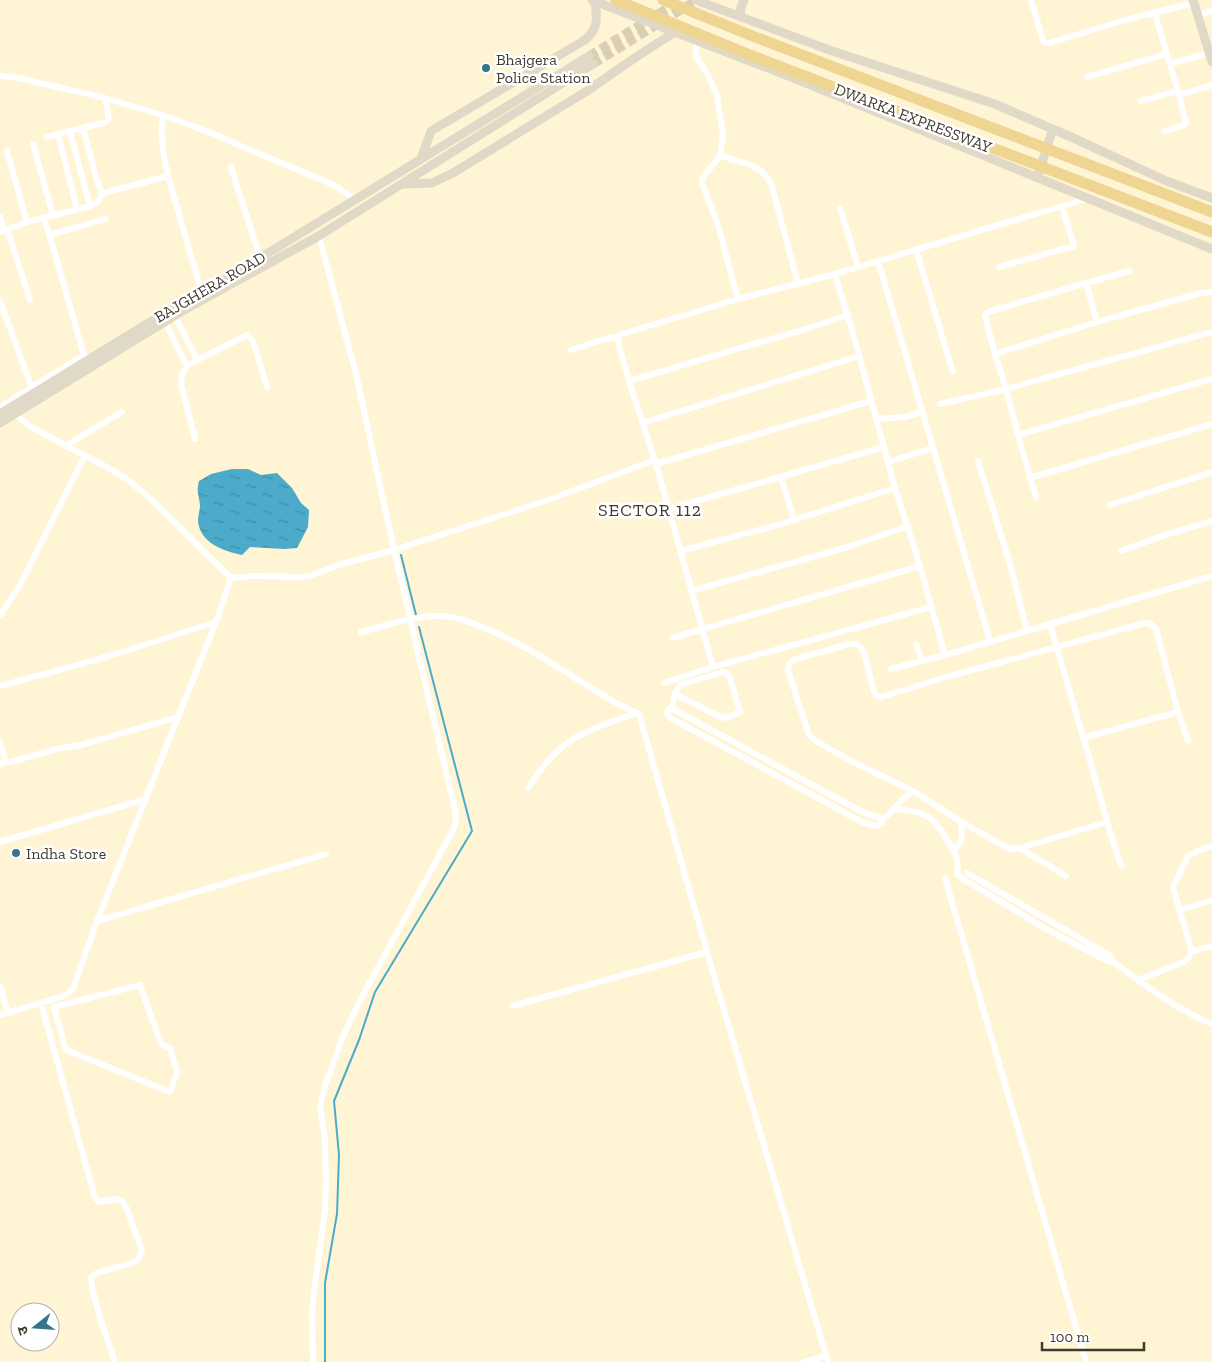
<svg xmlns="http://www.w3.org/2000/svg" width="1212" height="1362" font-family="'Zilla Slab','Noto Sans Devanagari',serif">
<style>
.water{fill:url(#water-ripples)}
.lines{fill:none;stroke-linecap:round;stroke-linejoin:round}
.stream{stroke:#4caaca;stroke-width:2}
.secondary-tunnel{stroke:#d9cfb3;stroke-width:9;stroke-dasharray:9 4.5;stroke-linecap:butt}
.street{stroke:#fff;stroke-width:6}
.secondary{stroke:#e1d9c7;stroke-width:9}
.highway{stroke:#eed591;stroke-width:11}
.poi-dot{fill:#36748a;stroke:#fff;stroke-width:2}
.labels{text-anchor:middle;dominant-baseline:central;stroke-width:5;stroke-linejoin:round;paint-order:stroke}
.poi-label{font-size:16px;fill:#403b2f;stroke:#fff;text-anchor:start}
.street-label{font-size:16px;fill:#403b2f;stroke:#fff}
.neighbourhood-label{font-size:18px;letter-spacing:1px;fill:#403b2f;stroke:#fff}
</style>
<defs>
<pattern id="water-ripples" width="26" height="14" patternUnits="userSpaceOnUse" patternTransform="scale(1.25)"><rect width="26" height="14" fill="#4caaca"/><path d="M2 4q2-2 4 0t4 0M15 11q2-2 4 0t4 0" fill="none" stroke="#418ca4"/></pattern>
</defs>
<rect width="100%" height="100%" fill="#fff4d4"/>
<!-- water -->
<path class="water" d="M232 469H248L261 475 277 473 292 488 301 503 309 510 308 527 297 548 284 549 250 547 242 555C223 551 200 543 198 521 198 516 200 510 200 505 199 495 196 493 199 481L211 474Z"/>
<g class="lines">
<!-- stream -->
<path class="stream" d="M401 555 416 615
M325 1362V1283L337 1214 339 1155 334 1101 359 1040 375 992 472 831 419 627"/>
<!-- secondary-tunnel -->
<path class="secondary-tunnel" d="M589 56 681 0
M593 64 697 0"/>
<!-- street -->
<path class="street" d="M1031 0 1043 40 1045 43H1049L1132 18 1194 3
M1155 14 1179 95 1186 123 1184 125 1165 131
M1198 15 1212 11
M696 40V57L708 75 717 96 723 134 720 156 703 177 702 183 718 225 738 299
M1170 64 1212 52
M0 76 19 78 105 98 168 117 214 134 243 147 334 185 355 200
M1087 77 1167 54
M1179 95 1212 85
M1141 101 1178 91
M163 115C158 148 169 179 178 211 186 238 194 266 202 293
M83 128 96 177 102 194
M70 132 90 206
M58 134 77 209
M47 137 106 122 109 119 105 98
M33 144 53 215
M7 151 27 222
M720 156C741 162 763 164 772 186L798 284
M231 167 260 258
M840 208 858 267
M0 217 4 230
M43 218 46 223 86 362
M7 229 30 300
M0 232 27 222 90 206 98 202 102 194 107 192 168 176
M49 235 106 219
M916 249 953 372
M878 261 990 641
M999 267 1074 246 1062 207
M835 274 856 344 895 488 920 566 945 655
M1086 283 1097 322
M0 301 34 394
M175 316 197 360
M165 322 187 366
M571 350 608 338 618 337
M995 354 1097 322 1201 293 1212 292
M629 381 812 327 848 315
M940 404 1006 389 1212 332
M0 407 84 355
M13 413 31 427 112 470 128 480 152 500 231 578
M876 419 905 417 922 412
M643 423 859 356
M1018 435 1212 379
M195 439 181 384 182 374 187 366 197 360 247 335 252 340 254 344 267 387
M65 446 122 412
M888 462 933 448
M656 464 871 401
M781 478 794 519
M1030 478 1212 424
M1036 497 1018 435 1006 389 995 354 985 316 987 313 991 311 1086 283 1129 271
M1110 505 1212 472
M669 509 884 447
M680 551 778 525 895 488
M1121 551 1165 535 1212 521
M231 578 254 576 300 577 309 576 342 564 394 550 548 500 655 460
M691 591 848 547 908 526
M0 615 20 585 85 455
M1027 631 1212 576
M361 632C388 625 416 615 443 616 458 617 473 623 487 629 519 642 550 662 580 681 600 693 616 705 639 714L711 966 828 1362
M672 638 920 566
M916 644 922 661
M713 667 656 464 629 381 618 342 619 335 738 299 835 274 1089 198
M891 669 945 655 1027 631 1010 564 978 461
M664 683 713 667 931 607
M0 686 106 657 216 622
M669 709 675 710 851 806 867 814 878 817 882 820 881 824 876 826 862 822 669 717 667 714Z
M672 709C673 700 674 692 680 685L723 672 727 673 730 678 740 712 726 718 718 716 675 694
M1083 738 1178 712
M0 742 5 760 3 763 0 764
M4 762H10L61 748 81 745 178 717
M528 788C539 771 550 756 566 744 582 731 617 720 637 713
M895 809C924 811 934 816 948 841 954 850 958 858 958 870
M882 820C894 811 900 799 913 791
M960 821 1009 849 1020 848 1107 822 1093 771 1050 624
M1107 822 1121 866
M0 842 146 799
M1020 848 1066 876
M954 849C964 842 963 831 960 821L913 791 851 761 816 741 809 735 788 670 789 665 793 660 849 644H857L862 649 864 653 874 692 877 696 881 697 950 676 1145 623 1151 624 1156 629 1178 712 1188 741
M967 873 1109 955 1114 962C1145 986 1176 1009 1212 1024
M957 874 963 879 1048 930 1106 960 1114 962
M945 878 1086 1362
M1180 910 1212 900
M97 921 326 854
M1191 952 1212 946
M1138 980 1184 962 1190 956 1191 949 1173 888 1187 857 1197 851 1212 846
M140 985 161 1044 170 1048 177 1072 170 1092 66 1050 54 1007Z
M0 986 8 1013
M41 1003 95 1198 99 1202 116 1199 123 1202 127 1209 142 1251 139 1258 135 1262 97 1273 92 1276 91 1279 92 1287 100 1318 115 1362
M512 1006 707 952
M0 1015 61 997 66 995 73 989 97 921 216 622 231 578
M313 1362 312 1313 314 1291 325 1211 326 1185 325 1139 320 1107 321 1100 326 1083 343 1036 364 993 446 843C453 831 458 824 455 810L394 550 356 374 319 236
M804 1362 826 1356"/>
<!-- secondary -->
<path class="secondary" d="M592 0 791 77 1212 249
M696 0 832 51 995 104 1071 137 1169 182 1212 198
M1193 0 1212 62
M740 17 741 7 744 0
M421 159 431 131 585 40C599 28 597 18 595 1
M1039 172 1053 129
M404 184 432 183 453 173 587 91 636 57 675 32
M0 414 176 306 193 299 260 258 589 56
M0 423 184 310 317 237 593 64"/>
<!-- highway -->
<path class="highway" d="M616 0 750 55 1212 232
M663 0 755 37 1212 212"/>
</g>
<!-- markers -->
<g class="poi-dot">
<circle cx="486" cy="68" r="5"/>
<circle cx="16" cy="853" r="5"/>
</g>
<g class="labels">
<!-- poi labels -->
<g class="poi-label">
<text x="496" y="59">Bhajgera<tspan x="496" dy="18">Police Station</tspan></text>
<text x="26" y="853">Indha Store</text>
</g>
<!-- street labels -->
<g class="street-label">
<text transform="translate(913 118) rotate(21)">DWARKA EXPRESSWAY</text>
<text transform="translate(210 287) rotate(-30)">BAJGHERA ROAD</text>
</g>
<!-- neighbourhood labels -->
<g class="neighbourhood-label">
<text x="650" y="510">SECTOR 112</text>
</g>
</g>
<!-- north arrow -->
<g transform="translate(35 1327) rotate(253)"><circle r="24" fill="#ffffff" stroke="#b3b1ac"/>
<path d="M0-4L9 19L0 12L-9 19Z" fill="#36748a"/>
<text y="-8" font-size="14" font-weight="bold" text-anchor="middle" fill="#403b2f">उ</text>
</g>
<!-- scale -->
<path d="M1042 1342v8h102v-8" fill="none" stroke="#403b2f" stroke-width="2.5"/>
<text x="1050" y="1342" font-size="15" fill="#403b2f" stroke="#ffffff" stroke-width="4" paint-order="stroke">100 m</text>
</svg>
